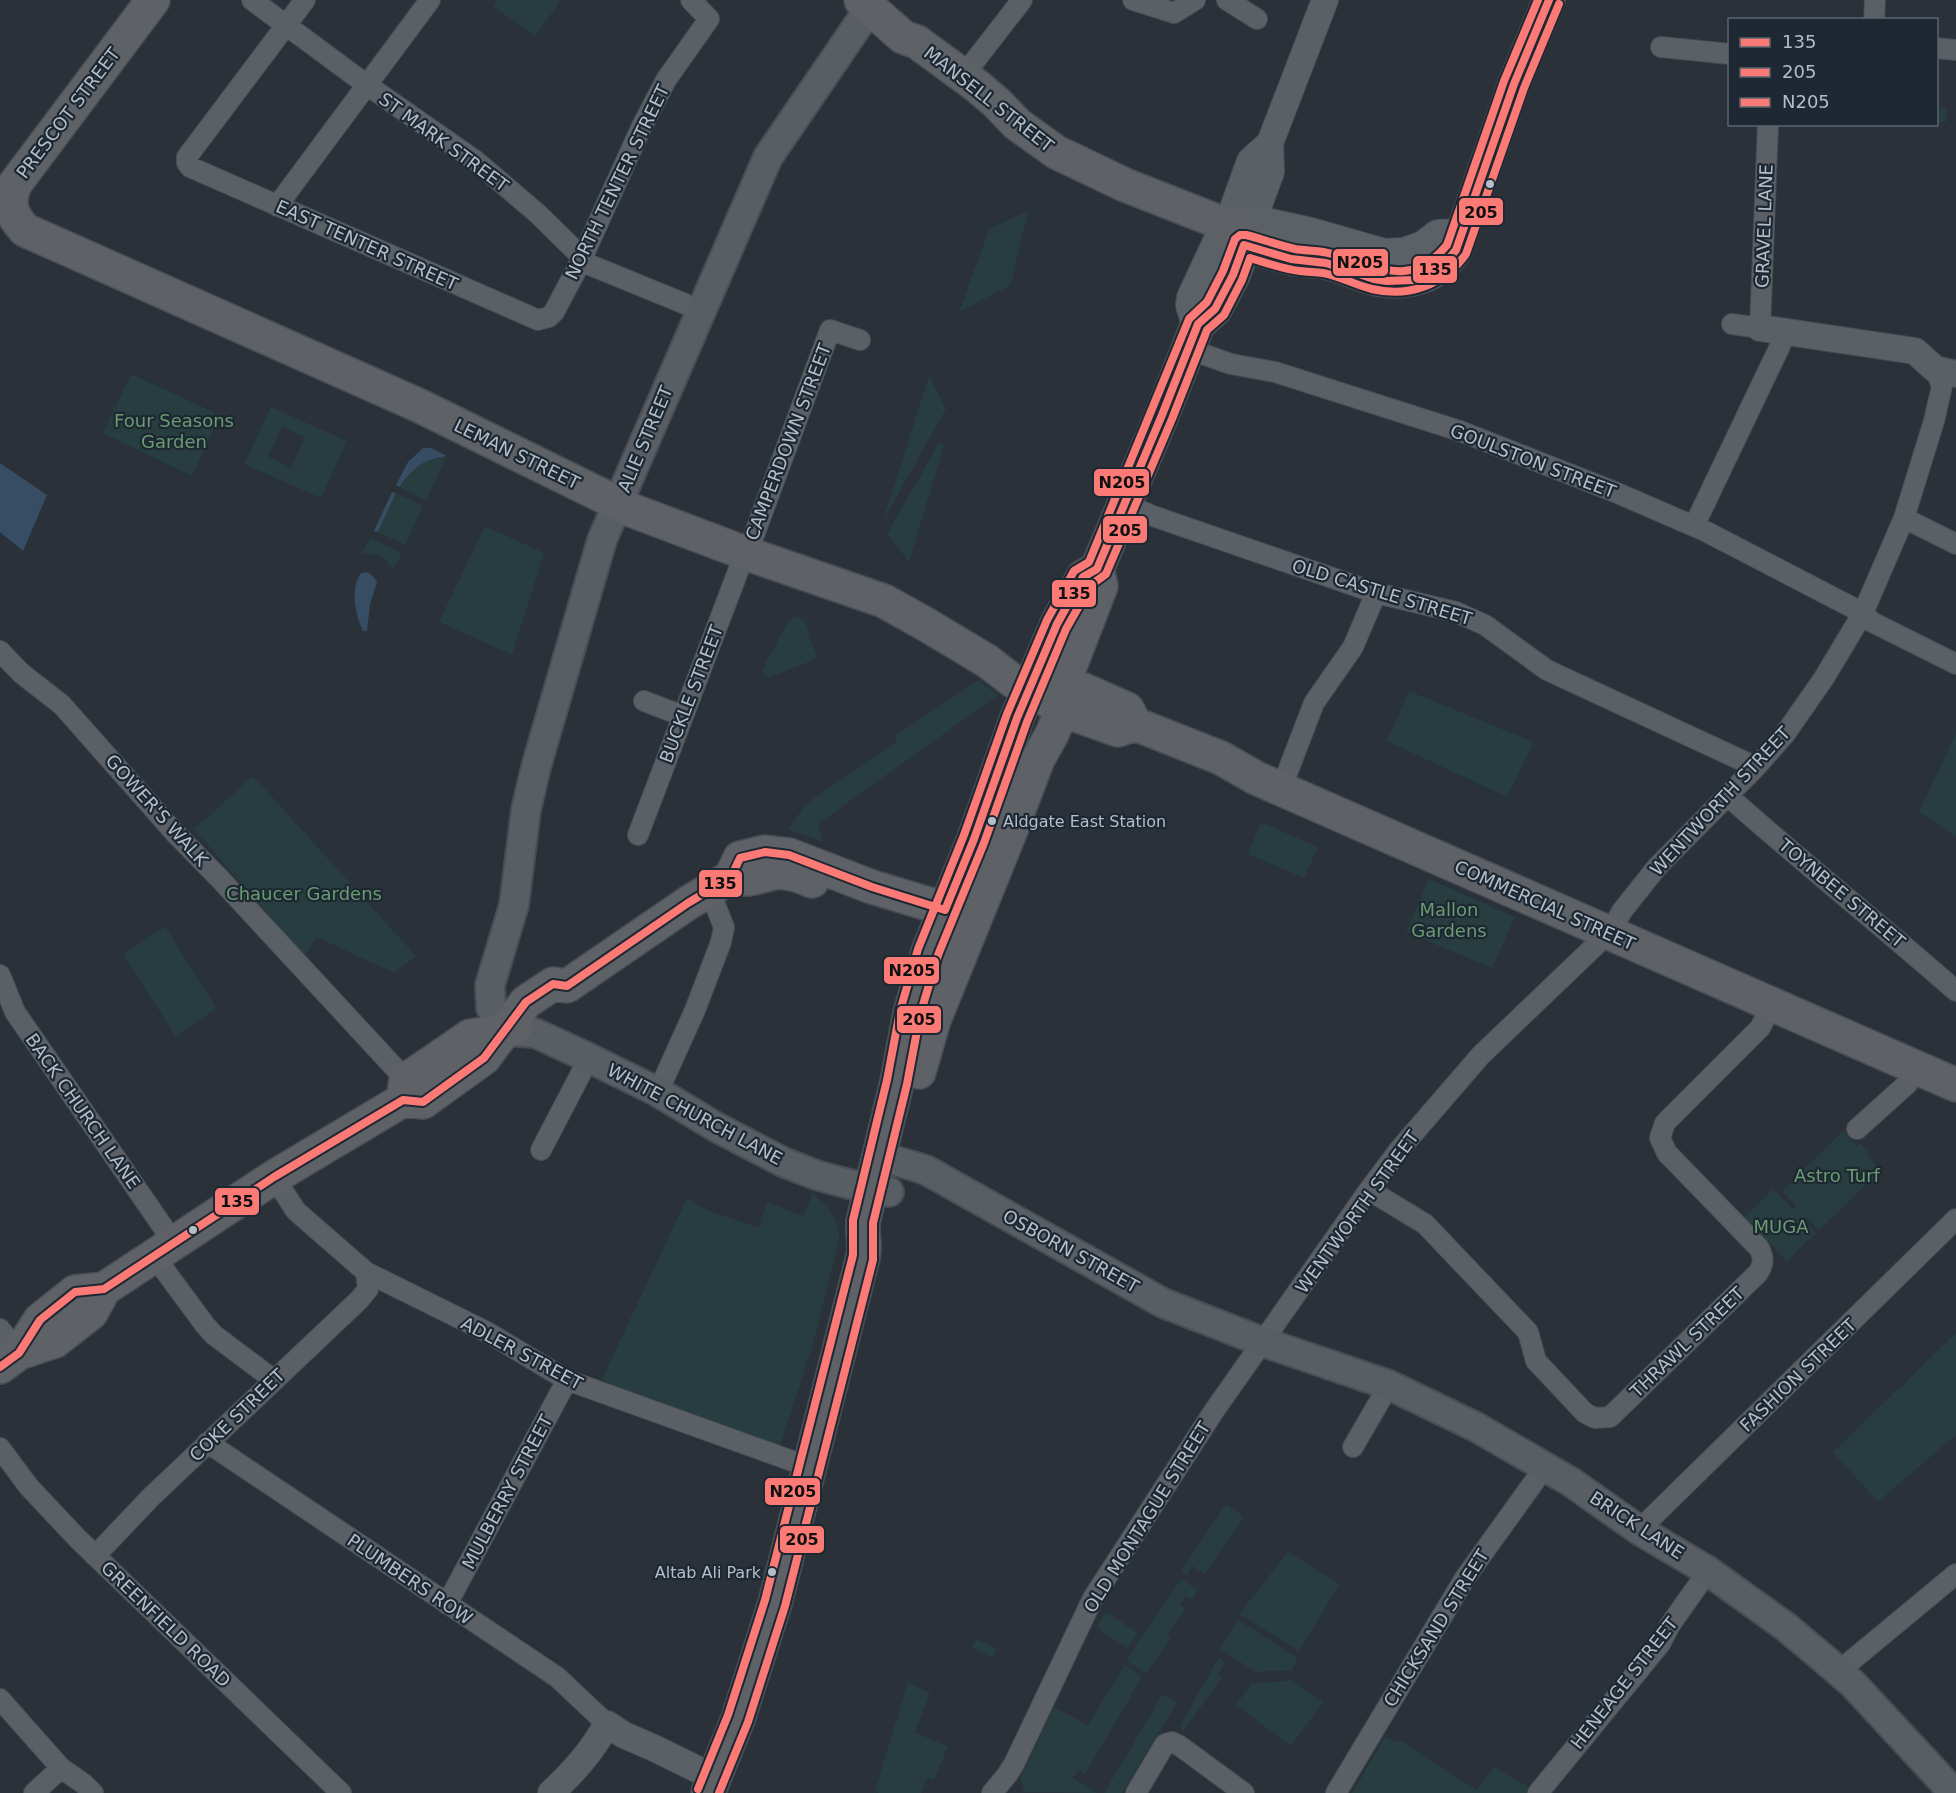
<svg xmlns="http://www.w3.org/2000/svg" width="1956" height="1793" font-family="'DejaVu Sans',sans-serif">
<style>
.green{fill:#273d3f;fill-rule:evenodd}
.water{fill:#374d64}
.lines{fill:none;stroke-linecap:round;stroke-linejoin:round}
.minor-casing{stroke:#484d53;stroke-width:22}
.tertiary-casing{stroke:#484d53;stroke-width:28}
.secondary-casing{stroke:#484d53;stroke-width:32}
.primary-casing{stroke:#484e55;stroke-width:34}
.trunk-casing{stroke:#474d54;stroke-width:36}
.minor{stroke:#5a6066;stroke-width:20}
.tertiary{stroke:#5a6066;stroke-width:26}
.secondary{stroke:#595e64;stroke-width:28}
.primary{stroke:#5c6168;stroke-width:32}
.trunk{stroke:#5e6267;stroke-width:33}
.bus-1-casing{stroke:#1d2833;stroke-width:12}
.bus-2-casing{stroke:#1d2833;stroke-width:12}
.bus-3-casing{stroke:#1d2833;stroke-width:12}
.bus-1{stroke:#fc7a76;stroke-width:8}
.bus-2{stroke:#fc7a76;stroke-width:8}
.bus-3{stroke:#fc7a76;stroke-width:8}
.bus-dot{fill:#b4bec9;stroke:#1d2833;stroke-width:2}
.labels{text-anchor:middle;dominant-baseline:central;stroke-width:4.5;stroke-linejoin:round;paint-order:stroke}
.bus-label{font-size:16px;fill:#b4bec9;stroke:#1d2833;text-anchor:start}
.street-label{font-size:18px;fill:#b4bec9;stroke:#1d2833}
.park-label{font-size:18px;fill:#6a9b71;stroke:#1d2833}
.line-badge{stroke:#1d2833;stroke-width:2}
.pale-badge-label{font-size:16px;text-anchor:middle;font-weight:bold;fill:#111}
</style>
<rect width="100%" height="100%" fill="#2a3139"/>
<!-- green -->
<path class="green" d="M497 0H561L535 36 493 6Z
M1937 107 1947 108 1946 122H1937Z
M1028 211 1012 279 1009 286 959 312 989 229Z
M131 374 220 415 192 476 103 433Z
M929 376 946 409 883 521Z
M271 407 347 441 321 498 244 464ZM282 427 305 437 291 468 268 457Z
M939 443 944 446 909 562 887 534Z
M447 456 426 500 399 487C415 467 421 460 447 456Z
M396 493 423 506 405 545 378 532Z
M485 526 544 553 512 655 439 622Z
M370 538 402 553 394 569 380 555 362 553Z
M797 616 805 621 816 655 814 660 770 677 764 676 762 670 789 620Z
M979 680 998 695 818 824 823 842 788 829 806 804 897 741 895 736Z
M1409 691 1534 742 1507 797 1387 741Z
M1956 733V837L1919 812Z
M253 776 416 956 394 973 316 937 305 957 194 829Z
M1261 822 1318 847 1304 878 1248 854Z
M1429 879 1515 917 1492 968 1406 932Z
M165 926 216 1008 176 1037 123 954Z
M1843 1131 1857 1146 1860 1143 1869 1152 1867 1155 1881 1170 1819 1230 1805 1216 1803 1219 1816 1233 1787 1261 1744 1217 1773 1189 1793 1209 1796 1205 1782 1191Z
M813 1193C827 1206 841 1221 839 1241L812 1347 779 1449 621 1389 602 1379 687 1198 709 1211 759 1228 767 1202 803 1216Z
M1956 1333V1435L1878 1502 1833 1452Z
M1226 1504 1244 1517 1205 1574 1192 1566 1187 1575 1181 1571Z
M1288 1552 1340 1584 1299 1651 1239 1614Z
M1181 1579 1198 1590 1192 1600 1186 1596 1180 1604 1186 1609 1167 1635 1171 1638 1146 1674 1126 1660Z
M1106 1612 1138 1633 1128 1648 1099 1630 1100 1628 1097 1626Z
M1238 1620 1298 1658 1292 1670 1256 1672 1220 1649Z
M976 1639 997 1649 993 1658 972 1647Z
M1219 1657 1225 1662 1218 1674 1222 1677 1183 1732 1180 1727 1182 1722Z
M1125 1665 1142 1677 1085 1774 1078 1770 1073 1778 1097 1793 1025 1792 1020 1779 1054 1707 1088 1725Z
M1292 1680 1323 1702 1291 1746 1236 1705 1251 1684Z
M908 1682 930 1693 915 1732 948 1747 934 1780 927 1778 921 1793H879L875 1791Z
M1163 1694 1177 1702 1122 1793H1104Z
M1385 1737 1394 1741 1403 1742 1476 1790 1494 1767 1533 1789 1530 1793H1352Z"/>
<!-- water -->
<path class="water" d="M423 448H431L447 456C421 460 415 467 399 487L396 485 408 462Z
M0 463 47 495 23 551 0 532Z
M392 492 396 493 378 532 374 531Z
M367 572 373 576 377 582 370 604 367 631H363C355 614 350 589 361 573Z"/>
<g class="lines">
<defs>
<path id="minor" d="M252 0 367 85 476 161 538 214 590 265 700 310
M305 0 187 157V163L190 167 538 320 549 317 554 312 579 265 641 128 666 80 709 19 691 0
M1133 0 1174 13 1195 0
M1227 0 1257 19
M1874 20 1875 0
M1661 47 1730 54
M1936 48 1956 50
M963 76 1022 0
M277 206 430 0
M1732 324 1760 328 1768 124
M1188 349 1231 364 1275 372 1460 431 1615 492 1705 531 1863 613 1872 622 1956 664
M1125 504 1153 516 1376 593 1456 612 1485 625 1547 670 1756 767
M1904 518 1956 544
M1694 526 1780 346 1785 332
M747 554 830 330 860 340
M0 651 21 673 62 705 175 833 220 879 406 1080
M644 701 683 716
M1281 789 1314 703 1353 647 1376 593
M1728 796C1803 863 1881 925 1956 991
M638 835 745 553
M1610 933 1622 911 1657 867 1756 767 1785 734 1824 678 1863 613 1904 518 1934 421 1942 386 1935 369
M0 975 15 1012 174 1243
M658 1092 695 1010 721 942 724 927 716 907 705 892
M1857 1129 1907 1084 1920 1069
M541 1150 589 1058
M274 1177 296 1211 366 1272 487 1332 567 1380 809 1467
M1369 1190 1425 1224 1445 1245 1528 1332 1536 1361 1585 1413 1595 1418 1610 1417 1758 1273C1764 1264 1764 1258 1759 1248L1667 1153 1660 1138 1665 1123 1760 1028 1772 1005
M154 1256 205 1325 214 1335 274 1380
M0 1329 19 1353
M207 1443 220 1451 557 1677 607 1724
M1353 1447 1389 1385
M0 1448 29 1487 78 1539 341 1793
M1639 1530 1956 1219
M95 1556 150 1498 359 1300 368 1289 366 1272
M447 1604 567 1380
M1839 1671 1956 1574
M0 1699 61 1768 84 1784 93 1793
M34 1793 61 1768
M992 1793 1007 1775 1014 1764 1093 1598 1214 1411 1369 1190 1399 1150 1481 1055 1597 944 1603 930
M1136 1793 1162 1749 1165 1744 1172 1742 1180 1746 1244 1793
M1336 1793 1465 1578 1544 1468
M1538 1793 1660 1644 1670 1625 1708 1571"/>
<path id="tertiary" d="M1227 225 1250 161 1270 143
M1247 237 1271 172 1270 143 1325 0
M1760 328 1915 351 1935 369 1956 374
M551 1793C574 1771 591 1753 607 1724L624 1735 654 1748 715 1778"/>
<path id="secondary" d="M869 9 768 157 602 540 536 767 526 810 514 905 490 985 491 1008 505 1031 535 1033 589 1058 658 1092 716 1127 783 1162 816 1175 849 1184 889 1192
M880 1156 926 1170 1163 1303 1263 1342 1389 1385 1476 1427 1571 1482 1639 1530 1708 1571 1786 1627 1823 1658 1853 1684 1954 1793"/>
<path id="primary" d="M1244 245C1262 250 1280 257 1298 260 1307 262 1317 261 1326 263 1338 266 1349 270 1361 275 1396 288 1433 283 1456 250L1514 84 1549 0
M1198 324 1192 305 1193 298 1227 225 1253 221 1311 234 1384 255 1404 254 1424 247 1438 236 1460 235"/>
<path id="trunk" d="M153 0 15 184C7 203 11 215 25 230L420 406 631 510 745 553 884 601 927 625 987 661 1013 681 1030 689 1062 710 1118 730 1135 724
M1064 686 1084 690 1127 709 1135 724 1221 758 1256 778 1956 1085
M731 877C752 882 754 877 774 873 787 871 801 876 812 881
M919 1072 934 1020 1011 830 1038 759 1052 734 1062 710 1067 674 1101 586 1097 569
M403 1100 406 1080 470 1036 505 1031 516 1027
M19 1353 40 1320 75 1292 104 1289 274 1177 403 1100 423 1102 484 1058 526 1002 553 984 567 986 688 903 731 877 740 858 765 852 789 855 872 887 975 918
M0 1367 19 1353 55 1341 91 1313 104 1289
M708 1793 738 1719 775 1603 863 1257C866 1245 862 1235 863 1222L897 1082 910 1013 928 952 974 839 1017 718 1057 624 1083 577 1097 569 1162 415 1198 324 1215 309 1233 275 1244 245 1227 225 1125 185 1056 152 1017 124 997 103 977 86 917 42 903 37 861 0"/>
</defs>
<!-- minor casing -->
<use href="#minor" class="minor-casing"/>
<!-- tertiary casing -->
<use href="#tertiary" class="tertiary-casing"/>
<!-- secondary casing -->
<use href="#secondary" class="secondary-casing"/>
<!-- primary casing -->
<use href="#primary" class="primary-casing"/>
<!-- trunk casing -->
<use href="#trunk" class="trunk-casing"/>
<!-- minor -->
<use href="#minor" class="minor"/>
<!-- tertiary -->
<use href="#tertiary" class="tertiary"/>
<!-- secondary -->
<use href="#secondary" class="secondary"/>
<!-- primary -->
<use href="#primary" class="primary"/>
<!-- trunk -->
<use href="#trunk" class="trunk"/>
<defs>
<path id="bus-1" d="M0 1367 19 1353 40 1320 75 1292 104 1289 274 1177 403 1100 423 1102 484 1058 526 1002 553 984 567 986 688 903 731 877 740 858 765 852 789 855 872 887 945 910 974 839 1017 718 1057 624 1083 577 1097 569 1162 415 1198 324 1215 309 1233 275 1244 245 1291 259 1326 263 1374 279 1387 281 1413 280 1425 276 1447 261 1456 250 1514 84 1549 0"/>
<path id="bus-2" d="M719 1793 748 1722 785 1606 873 1260V1223L907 1084 920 1015 938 955 984 843 1027 722 1066 629 1091 585 1106 574 1172 419 1207 330 1224 315 1242 280 1250 258C1267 263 1283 269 1300 271 1308 272 1315 272 1323 273 1340 276 1355 285 1372 289 1408 298 1444 285 1466 254L1524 88 1559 4"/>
<path id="bus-3" d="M698 1789 728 1715 765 1600 853 1255V1220L887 1080 900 1011 918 949 964 835 1007 714 1047 620 1074 571 1089 562 1189 319 1207 302 1223 271 1235 239 1240 235H1246C1262 239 1278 245 1295 249 1306 251 1317 250 1328 253 1374 262 1407 293 1447 245L1504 81 1538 0"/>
</defs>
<!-- bus-1 casing -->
<use href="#bus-1" class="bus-1-casing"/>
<!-- bus-2 casing -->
<use href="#bus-2" class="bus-2-casing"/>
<!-- bus-3 casing -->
<use href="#bus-3" class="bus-3-casing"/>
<!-- bus-1 -->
<use href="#bus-1" class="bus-1"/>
<!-- bus-2 -->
<use href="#bus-2" class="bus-2"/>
<!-- bus-3 -->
<use href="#bus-3" class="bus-3"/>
</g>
<!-- markers -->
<g class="bus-dot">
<circle cx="1490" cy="184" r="5"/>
<circle cx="992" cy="821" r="5"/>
<circle cx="193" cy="1230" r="5"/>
<circle cx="772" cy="1572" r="5"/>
</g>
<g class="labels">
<!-- bus labels -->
<g class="bus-label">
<text x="1003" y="821">Aldgate East Station</text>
<text x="761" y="1572" text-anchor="end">Altab Ali Park</text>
</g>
<!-- street labels -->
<g class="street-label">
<text transform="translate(989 99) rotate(38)">MANSELL STREET</text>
<text transform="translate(68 113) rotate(-53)">PRESCOT STREET</text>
<text transform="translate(444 142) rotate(36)">ST MARK STREET</text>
<text transform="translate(617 182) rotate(-64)">NORTH TENTER STREET</text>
<text transform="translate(1764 226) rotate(-88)">GRAVEL LANE</text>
<text transform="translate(367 245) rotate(24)">EAST TENTER STREET</text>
<text transform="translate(645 439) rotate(-67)">ALIE STREET</text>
<text transform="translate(788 442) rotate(-69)">CAMPERDOWN STREET</text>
<text transform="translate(517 454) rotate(26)">LEMAN STREET</text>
<text transform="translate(1533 461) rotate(21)">GOULSTON STREET</text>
<text transform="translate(1382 592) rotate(17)">OLD CASTLE STREET</text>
<text transform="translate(691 694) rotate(-69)">BUCKLE STREET</text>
<text transform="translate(1720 801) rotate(-47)">WENTWORTH STREET</text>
<text transform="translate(157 810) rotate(48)">GOWER'S WALK</text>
<text transform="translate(1842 893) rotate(40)">TOYNBEE STREET</text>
<text transform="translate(1545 905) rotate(24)">COMMERCIAL STREET</text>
<text transform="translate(83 1111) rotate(55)">BACK CHURCH LANE</text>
<text transform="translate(695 1114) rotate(28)">WHITE CHURCH LANE</text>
<text transform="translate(1357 1212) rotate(-54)">WENTWORTH STREET</text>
<text transform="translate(1071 1251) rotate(29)">OSBORN STREET</text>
<text transform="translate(1687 1342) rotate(-44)">THRAWL STREET</text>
<text transform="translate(522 1353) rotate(28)">ADLER STREET</text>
<text transform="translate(1798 1375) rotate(-44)">FASHION STREET</text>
<text transform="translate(237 1415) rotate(-44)">COKE STREET</text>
<text transform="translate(507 1492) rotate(-62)">MULBERRY STREET</text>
<text transform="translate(1147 1517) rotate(-58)">OLD MONTAGUE STREET</text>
<text transform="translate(1637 1525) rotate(33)">BRICK LANE</text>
<text transform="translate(410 1579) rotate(34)">PLUMBERS ROW</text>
<text transform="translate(166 1624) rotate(44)">GREENFIELD ROAD</text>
<text transform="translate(1436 1628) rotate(-58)">CHICKSAND STREET</text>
<text transform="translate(1624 1683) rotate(-52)">HENEAGE STREET</text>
</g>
<!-- park labels -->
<g class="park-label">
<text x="174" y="420">Four Seasons<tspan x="174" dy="21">Garden</tspan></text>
<text x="304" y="893">Chaucer Gardens</text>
<text x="1449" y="909">Mallon<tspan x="1449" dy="21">Gardens</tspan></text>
<text x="1837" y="1175">Astro Turf</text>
<text x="1781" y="1226">MUGA</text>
</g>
</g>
<g class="line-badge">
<rect x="1458" y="197" width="46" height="29" rx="6" fill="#fc7a76"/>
<rect x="1332" y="248" width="57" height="29" rx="6" fill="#fc7a76"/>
<rect x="1412" y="255" width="46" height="29" rx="6" fill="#fc7a76"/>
<rect x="1093" y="468" width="57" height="29" rx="6" fill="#fc7a76"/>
<rect x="1102" y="515" width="46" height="29" rx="6" fill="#fc7a76"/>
<rect x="1051" y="579" width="46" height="29" rx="6" fill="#fc7a76"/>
<rect x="698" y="869" width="45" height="29" rx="6" fill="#fc7a76"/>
<rect x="883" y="956" width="57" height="29" rx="6" fill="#fc7a76"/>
<rect x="896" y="1005" width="46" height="29" rx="6" fill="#fc7a76"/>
<rect x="214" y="1187" width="46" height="29" rx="6" fill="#fc7a76"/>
<rect x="764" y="1477" width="57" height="29" rx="6" fill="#fc7a76"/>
<rect x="779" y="1525" width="46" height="29" rx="6" fill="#fc7a76"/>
</g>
<g class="pale-badge-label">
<text x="1481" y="218">205</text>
<text x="1360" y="268">N205</text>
<text x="1435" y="275">135</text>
<text x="1122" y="488">N205</text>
<text x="1125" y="536">205</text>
<text x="1074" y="599">135</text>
<text x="720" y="889">135</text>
<text x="912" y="976">N205</text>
<text x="919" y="1025">205</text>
<text x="237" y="1207">135</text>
<text x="793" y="1497">N205</text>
<text x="802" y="1545">205</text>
</g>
<!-- legend -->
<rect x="1728" y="18" width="210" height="108" fill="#1d2833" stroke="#59646f" stroke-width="1.5"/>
<rect x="1740" y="38" width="30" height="9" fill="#fc7a76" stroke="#59646f" stroke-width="1.5"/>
<text x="1782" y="48" font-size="18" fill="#b4bec9">135</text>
<rect x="1740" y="68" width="30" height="9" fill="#fc7a76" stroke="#59646f" stroke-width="1.5"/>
<text x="1782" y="78" font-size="18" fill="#b4bec9">205</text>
<rect x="1740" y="98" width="30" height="9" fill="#fc7a76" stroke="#59646f" stroke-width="1.5"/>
<text x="1782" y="108" font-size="18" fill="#b4bec9">N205</text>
</svg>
